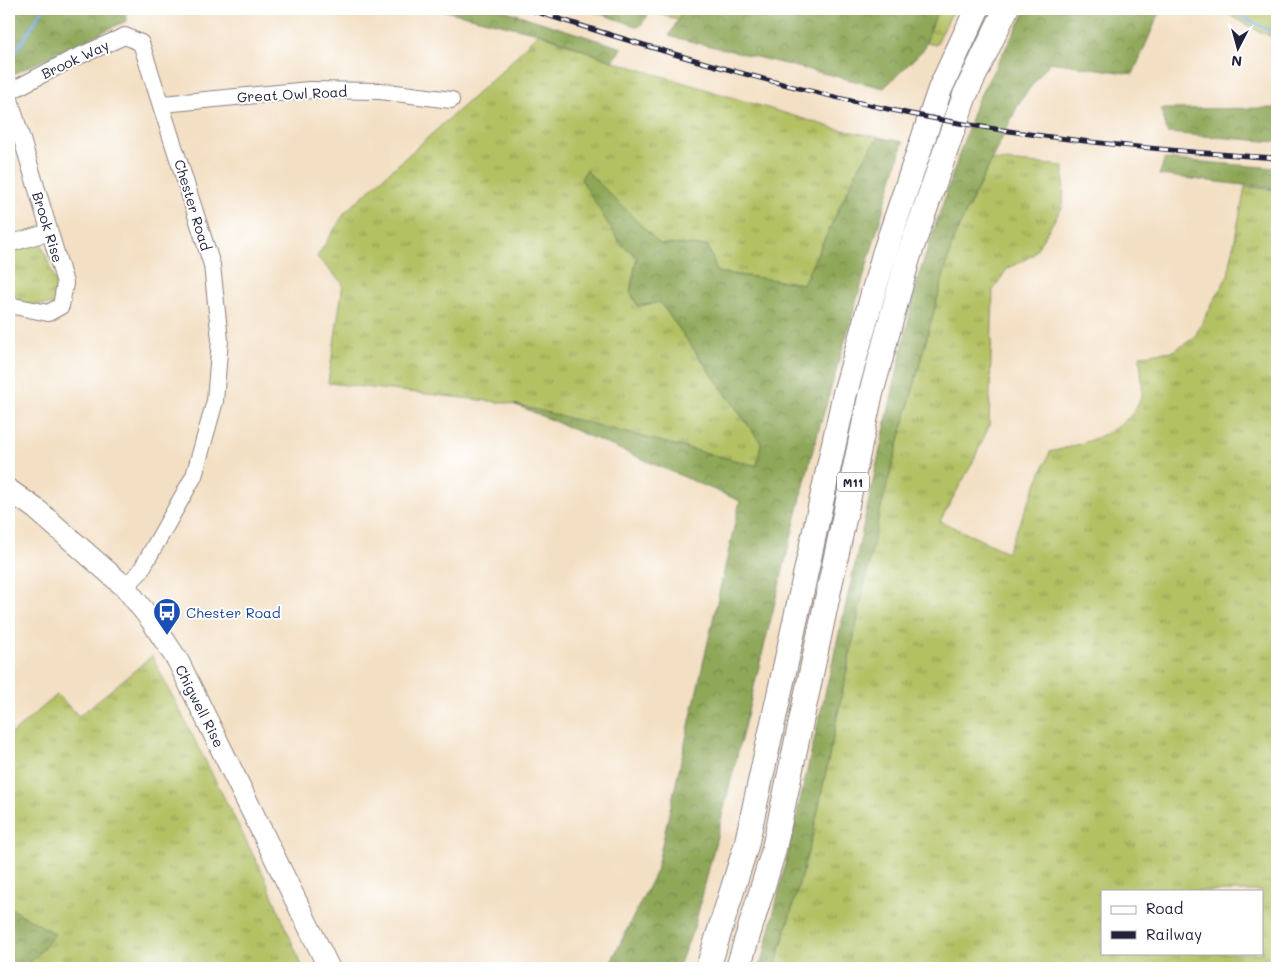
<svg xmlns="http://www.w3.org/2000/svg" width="1286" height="977" font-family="Mali,sans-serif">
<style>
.grass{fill:url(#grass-tufts);stroke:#6a724f;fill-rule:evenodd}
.forest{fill:url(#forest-crowns);stroke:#58644a}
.pitch{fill:#b3c163;stroke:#6a724f}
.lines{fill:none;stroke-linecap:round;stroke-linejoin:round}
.stream{stroke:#76a9e2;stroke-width:3}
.minor-casing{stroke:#8a807f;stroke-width:18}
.major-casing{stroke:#8a807f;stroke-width:23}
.highway-casing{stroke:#8a807f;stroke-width:26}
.minor{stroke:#fff;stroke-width:16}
.major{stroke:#fff;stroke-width:21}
.highway{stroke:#fff;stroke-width:24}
.rail-casing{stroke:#22223b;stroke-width:5}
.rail{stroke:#fff;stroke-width:3;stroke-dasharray:9;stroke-linecap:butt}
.labels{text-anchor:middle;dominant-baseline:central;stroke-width:4;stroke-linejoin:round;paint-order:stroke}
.shield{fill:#fff;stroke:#646476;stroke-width:1}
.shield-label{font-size:12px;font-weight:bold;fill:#22223b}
.street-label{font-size:14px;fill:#22223b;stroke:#fff}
.transit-label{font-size:14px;fill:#164399;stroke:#fff;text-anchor:start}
</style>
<defs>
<pattern id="grass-tufts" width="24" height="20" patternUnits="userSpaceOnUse" patternTransform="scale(1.25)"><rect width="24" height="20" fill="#b3c163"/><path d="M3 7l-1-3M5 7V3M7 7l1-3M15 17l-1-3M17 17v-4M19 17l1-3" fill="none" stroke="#919c53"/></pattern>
<pattern id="forest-crowns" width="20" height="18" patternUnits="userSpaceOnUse" patternTransform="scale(1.25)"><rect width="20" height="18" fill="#8ea759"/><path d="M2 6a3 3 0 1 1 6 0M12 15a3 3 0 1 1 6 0" fill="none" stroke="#74884b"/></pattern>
</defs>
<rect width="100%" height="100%" fill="#fff"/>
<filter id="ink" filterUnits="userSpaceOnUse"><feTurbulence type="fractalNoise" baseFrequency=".02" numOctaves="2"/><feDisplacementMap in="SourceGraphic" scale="10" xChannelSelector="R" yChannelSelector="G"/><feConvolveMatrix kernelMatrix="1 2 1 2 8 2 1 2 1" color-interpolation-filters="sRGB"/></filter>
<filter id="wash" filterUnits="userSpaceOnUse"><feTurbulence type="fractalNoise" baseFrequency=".0096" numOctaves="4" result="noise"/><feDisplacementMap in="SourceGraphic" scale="20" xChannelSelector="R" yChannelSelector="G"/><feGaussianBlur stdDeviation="1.12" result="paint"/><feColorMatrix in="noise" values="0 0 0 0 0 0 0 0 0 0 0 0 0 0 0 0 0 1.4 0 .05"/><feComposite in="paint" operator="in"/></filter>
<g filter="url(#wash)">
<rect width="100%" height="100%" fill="#f3dfc3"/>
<!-- grass -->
<path class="grass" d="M653 9H684L678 19 650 12Z
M938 9H954L936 45 926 43Z
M538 33 612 61 837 129 878 137 854 177 803 284 717 272 708 246 660 244 586 170 619 242 637 257 630 292 638 306 660 302 761 443 758 466 507 403 328 383 343 284 317 257 346 211 502 71Z
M992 160 1064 166 1063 206 1033 255 1007 269 993 290 989 426 972 464 940 521 1007 552 1050 452C1082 444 1128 433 1141 398 1144 390 1140 366 1140 355L1173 351 1194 338 1228 275 1245 187 1277 190V968H775L813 834 879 515 954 237ZM1102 891H1262V953H1102Z
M41 242 60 295 58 305 9 304V250Z
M152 656 264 876 303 968H9V736L57 695 79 716Z"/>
<!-- forest -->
<path class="forest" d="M9 9H126V21L9 76Z
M437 9H500L622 48 612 61 546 35Z
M587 9H653L639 27Z
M684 9H938L923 50 884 88 669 36Z
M1027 9H1161L1133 74 1050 62 1020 101 954 237 879 515 813 834 775 968H758L764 955 849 591 917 281 977 101Z
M1277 108V142L1167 133 1161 109Z
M878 137 903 142 812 453 695 925 678 968H608L656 871 740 501 514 404 757 466 761 443 660 302 638 306 630 292 637 257 619 242 581 179 586 170 660 244 708 246 717 272 803 284 859 167Z
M1165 159 1277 168V189L1159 175Z
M9 907 55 934 26 968H9Z"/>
<!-- pitch -->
<path class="pitch" d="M1219 9H1277V39L1256 30Z"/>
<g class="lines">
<!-- stream -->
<path class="stream" d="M1226 9 1277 34
M9 55 14 54 43 9"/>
</g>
</g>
<g filter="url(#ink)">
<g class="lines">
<defs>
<path id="minor" d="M9 92 70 60 125 36 141 43 212 265 220 340 215 401 194 476 140 572 125 587
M9 96 65 283 61 306 48 313 9 305
M163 104 309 90 380 91 451 100
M9 244 49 232"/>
<path id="major" d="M9 490 36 509 125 587 151 620 178 661 329 968"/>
<path id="highway" d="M708 968 746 846 845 393 885 251 940 89 977 9
M738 968 773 853 870 397 908 258 965 95 1006 9"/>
</defs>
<!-- minor casing -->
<use href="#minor" class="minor-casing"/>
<!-- major casing -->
<use href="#major" class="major-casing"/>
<!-- highway casing -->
<use href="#highway" class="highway-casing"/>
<!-- minor -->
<use href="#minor" class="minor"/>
<!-- major -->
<use href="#major" class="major"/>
<!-- highway -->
<use href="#highway" class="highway"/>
<defs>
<path id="rail" d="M528 9C653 49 777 86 906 113 1028 138 1153 150 1277 158"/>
</defs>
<!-- rail casing -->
<use href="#rail" class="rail-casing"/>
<!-- rail -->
<use href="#rail" class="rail"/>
</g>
</g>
<!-- icons -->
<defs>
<symbol id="bus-pin" viewBox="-11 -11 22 30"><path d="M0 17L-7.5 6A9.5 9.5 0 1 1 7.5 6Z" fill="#1a4fb4" stroke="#fff"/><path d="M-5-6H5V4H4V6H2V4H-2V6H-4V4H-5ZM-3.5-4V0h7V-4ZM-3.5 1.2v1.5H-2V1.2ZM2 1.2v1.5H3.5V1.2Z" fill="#fff"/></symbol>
</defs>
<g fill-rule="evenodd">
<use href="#bus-pin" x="151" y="596" width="32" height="43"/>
</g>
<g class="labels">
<!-- shield labels -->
<rect class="shield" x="837" y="472.5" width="32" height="19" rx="4"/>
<g class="shield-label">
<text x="853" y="482">M11</text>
</g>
<!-- street labels -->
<g class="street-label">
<text transform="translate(75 59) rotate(-25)">Brook Way</text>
<text transform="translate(292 94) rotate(-3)">Great Owl Road</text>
<text transform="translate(193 205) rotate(73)">Chester Road</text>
<text transform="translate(48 227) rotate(73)">Brook Rise</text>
<text transform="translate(200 706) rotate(63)">Chigwell Rise</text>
</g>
<!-- transit labels -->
<g class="transit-label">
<text x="186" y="612">Chester Road</text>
</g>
</g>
<!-- margin -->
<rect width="1286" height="977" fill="none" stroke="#fff" stroke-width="30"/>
<!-- legend -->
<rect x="1101" y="890" width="162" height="65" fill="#ffffff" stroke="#a7a7b1"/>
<rect x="1111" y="906" width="25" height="8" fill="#ffffff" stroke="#a7a7b1"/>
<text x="1146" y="914" font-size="15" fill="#22223b">Road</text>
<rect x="1111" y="931" width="25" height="8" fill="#22223b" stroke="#a7a7b1"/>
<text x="1146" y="940" font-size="15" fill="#22223b">Railway</text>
<!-- north arrow -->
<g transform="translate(1238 48) rotate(186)" stroke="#ffffff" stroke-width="4" paint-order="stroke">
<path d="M0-4L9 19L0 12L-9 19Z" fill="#22223b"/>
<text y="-8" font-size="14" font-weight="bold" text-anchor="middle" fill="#22223b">N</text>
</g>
</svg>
